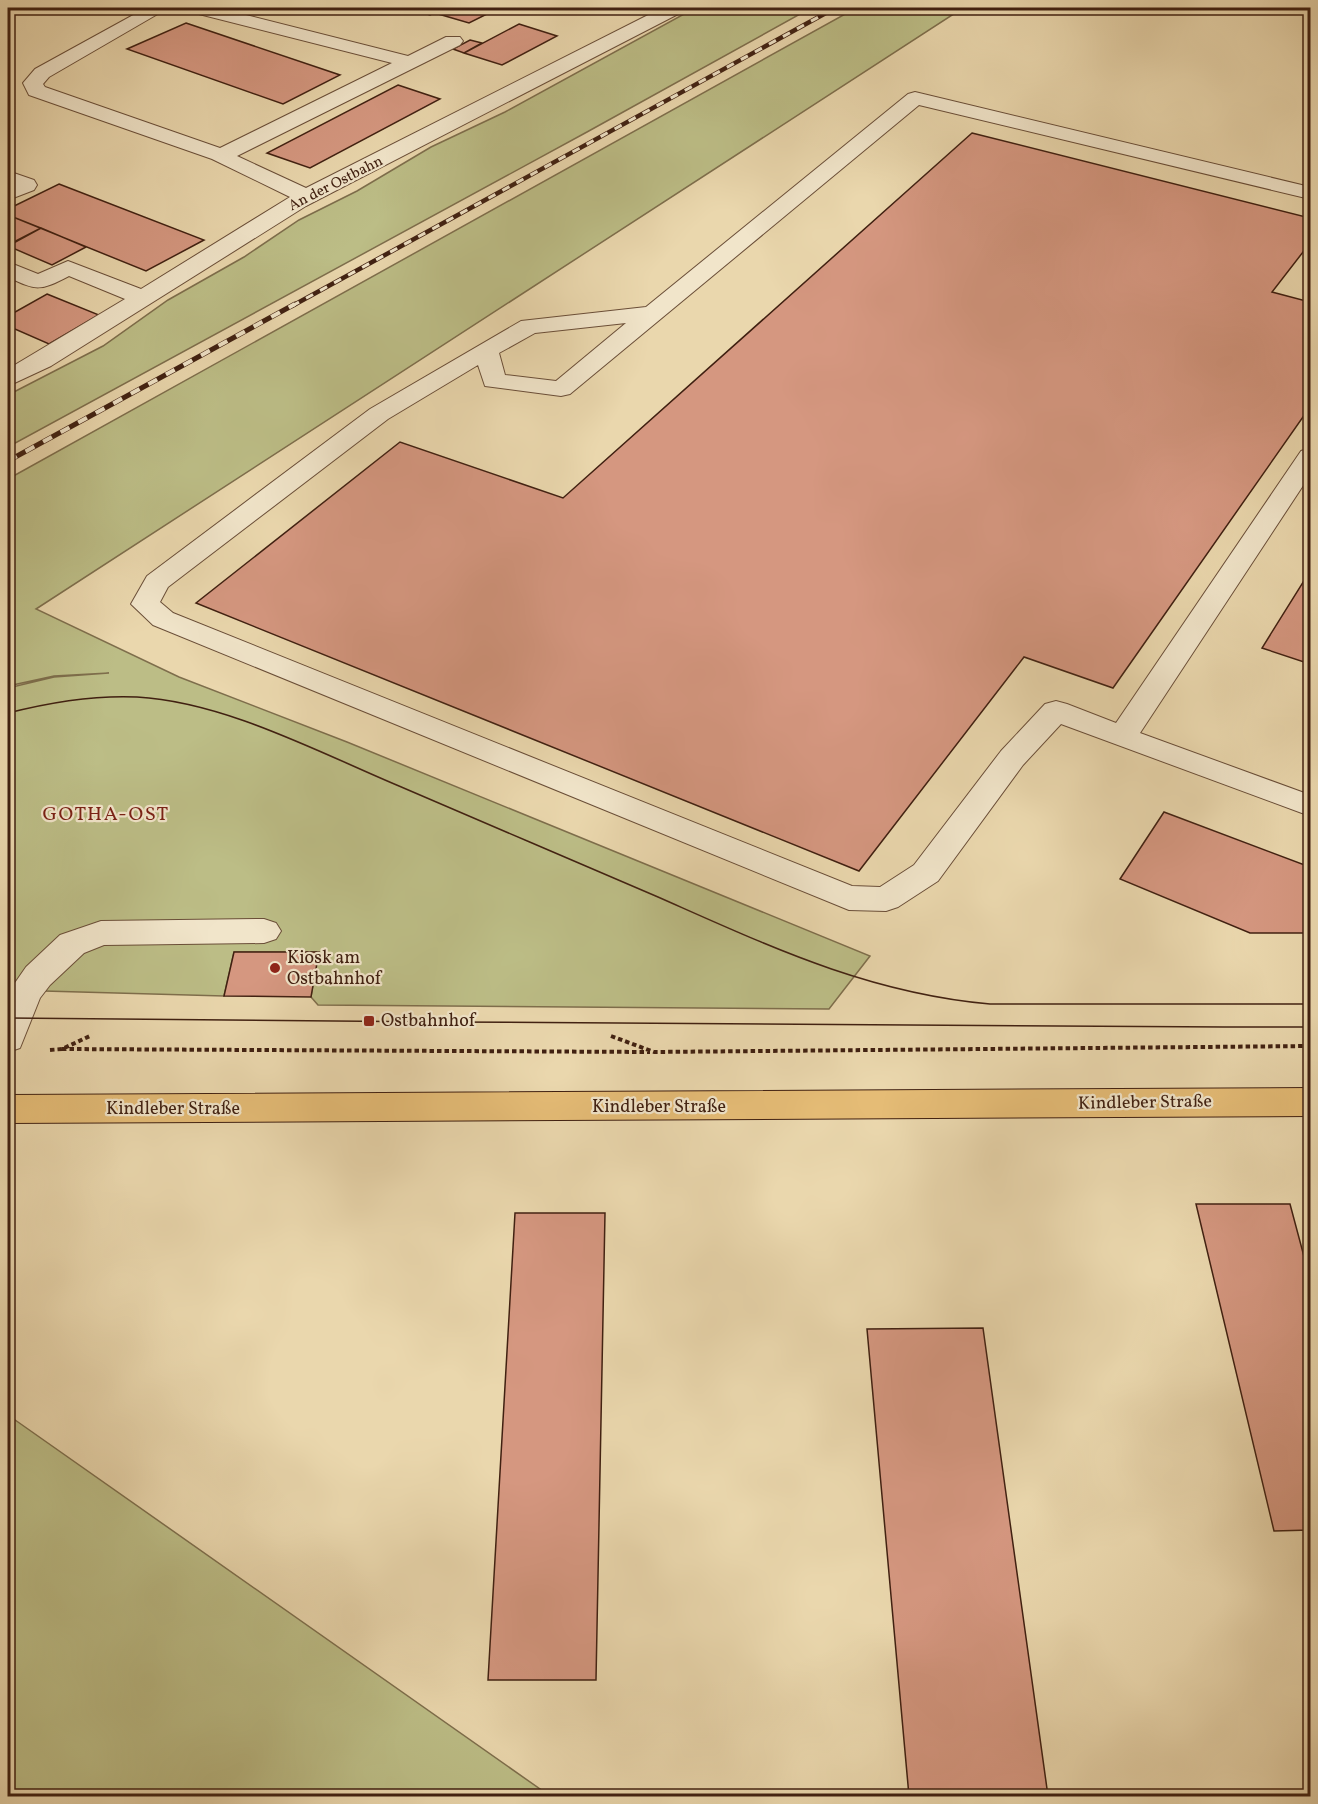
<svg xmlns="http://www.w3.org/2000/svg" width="1318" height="1804" font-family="Vollkorn,serif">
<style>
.green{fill:#bcbd86;stroke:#7e6e4c;stroke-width:1.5}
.building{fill:#d59780;stroke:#402011;stroke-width:1.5}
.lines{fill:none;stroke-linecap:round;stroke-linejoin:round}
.minor-casing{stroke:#6a4e38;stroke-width:2}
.major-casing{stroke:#402011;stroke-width:2}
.path{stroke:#402011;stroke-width:4;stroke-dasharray:4.5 3;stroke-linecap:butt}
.minor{fill:#f1e5ca;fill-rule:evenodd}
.major{fill:#e5bc76;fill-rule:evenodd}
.tram{stroke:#402011;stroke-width:1.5}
.rail-far1-casing{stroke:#402011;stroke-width:4.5}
.rail-casing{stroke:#402011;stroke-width:5}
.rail-far1{stroke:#f1e5ca;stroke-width:3;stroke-dasharray:8;stroke-linecap:butt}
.rail{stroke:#f1e5ca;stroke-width:4;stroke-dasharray:10;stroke-linecap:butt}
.poi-dot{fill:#8f2418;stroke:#f1e5ca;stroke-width:2}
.labels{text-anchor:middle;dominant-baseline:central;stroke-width:4.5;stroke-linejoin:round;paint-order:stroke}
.far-street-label{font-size:15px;fill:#402011;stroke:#f1e5ca}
.poi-label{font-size:18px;fill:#402011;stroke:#f1e5ca;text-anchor:start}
.street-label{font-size:18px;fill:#402011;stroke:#f1e5ca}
.neighbourhood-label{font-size:20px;letter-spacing:1.5px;fill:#7a1f14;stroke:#f1e5ca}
</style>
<rect width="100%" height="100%" fill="#ead7ad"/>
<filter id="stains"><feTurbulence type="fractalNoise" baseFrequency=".00333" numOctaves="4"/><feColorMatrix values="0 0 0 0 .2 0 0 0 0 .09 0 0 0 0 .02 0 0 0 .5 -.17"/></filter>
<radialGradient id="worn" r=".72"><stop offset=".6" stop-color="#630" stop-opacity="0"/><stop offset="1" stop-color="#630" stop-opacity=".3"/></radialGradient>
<!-- green -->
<path class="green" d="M695 8H811L587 132 8 447V395L103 346 168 300 244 257 299 220 357 191 431 147 505 112Z
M856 8H963L36 609 179 677 347 742 870 956 829 1009 318 1005 311 997 318 952H234L224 996 8 990V688L54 677 109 673 54 676 8 686V479Z
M8 1415 550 1796H8Z"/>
<!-- building -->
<path class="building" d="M413 8H433L441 10 430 15 410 9Z
M446 8H499L469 23 435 13Z
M186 23 340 75 283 104 127 49Z
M519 24 557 36 502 65 464 53Z
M470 40 482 43 464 53 453 49Z
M398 85 440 99 310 168 267 153Z
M972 133 1310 218V243L1272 292 1310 302V407L1113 688 1024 657 859 871 196 603 400 442 563 498Z
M59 184 204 240 146 271 8 215V209Z
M8 215 41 228 10 244Z
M41 228 86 247 52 265 8 246Z
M47 294 99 315 49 344 8 326V316Z
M1310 571V664L1262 648Z
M1164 812 1310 867V933H1250L1120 879Z
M234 952H319L311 997 224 996Z
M1196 1204H1290L1310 1279V1530L1274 1531Z
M515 1213H605L596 1680H488Z
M983 1328 1048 1796H909L867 1329Z"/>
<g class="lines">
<defs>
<path id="minor" d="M146 8H168L49 77 43 84 45 87 220 148 392 63 191 12 189 8H218L408 56 446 37H460L463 41 460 45 237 156 306 188 662 8H684L682 12 306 206 51 366 8 386V369L125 299 69 276C40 291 37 291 8 277V262L38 274 68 261 141 289 290 197 212 159 29 95 23 83 35 69Z
M915 92 1310 187V199L919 105 570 394 561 396 485 386 478 365 388 419 168 587 160 602 173 613 852 886 880 887 914 865 1001 751 1045 704 1056 701 1067 704 1116 723 1301 451 1310 448V475L1140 733 1310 795V816L1061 724 1023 765 938 881 898 907 886 911 849 910 153 625 131 604 147 576 370 409 521 321 646 307 908 94ZM626 323 556 381 505 375 499 353 535 333Z
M8 171 34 180 37 185 34 190 8 200Z
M264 919 276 923 281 931 276 939 264 943 104 945 84 953 50 985 40 998 20 1048 8 1052V993L26 967 60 935 101 921Z"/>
<path id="major" d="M1310 1088V1116L8 1123V1095Z"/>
</defs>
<!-- minor casing -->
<use href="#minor" class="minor-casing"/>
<!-- major casing -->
<use href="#major" class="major-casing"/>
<!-- path -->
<path class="path" d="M611 1036 654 1052 1310 1046
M62 1049 650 1052
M50 1050 62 1049 90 1036"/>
<!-- minor -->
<use href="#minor" class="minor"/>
<!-- major -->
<use href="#major" class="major"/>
<!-- tram -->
<path class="tram" d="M8 713C51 702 93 695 137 697 225 702 318 752 399 786 485 823 572 860 658 897 769 946 867 993 990 1004H1310
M8 1018C442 1021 876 1028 1310 1027"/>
<defs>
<path id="rail-far1" d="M292 306 835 8"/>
<path id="rail" d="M8 461 295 304"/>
</defs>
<!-- rail-far1 casing -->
<use href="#rail-far1" class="rail-far1-casing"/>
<!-- rail casing -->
<use href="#rail" class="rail-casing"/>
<!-- rail-far1 -->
<use href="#rail-far1" class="rail-far1"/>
<!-- rail -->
<use href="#rail" class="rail"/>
</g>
<!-- markers -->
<g class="poi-dot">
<circle cx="275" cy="968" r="6"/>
<rect x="363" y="1015" width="12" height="12" rx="3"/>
</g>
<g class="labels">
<!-- far-street labels -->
<g class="far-street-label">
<text transform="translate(336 184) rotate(-27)">An der Ostbahn</text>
</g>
<!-- poi labels -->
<g class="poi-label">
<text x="287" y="958">Kiosk am<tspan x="287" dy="21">Ostbahnhof</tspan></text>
<text x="381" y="1021">Ostbahnhof</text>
</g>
<!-- street labels -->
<g class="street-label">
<text transform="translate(1145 1103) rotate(-1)">Kindleber Straße</text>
<text x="659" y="1107">Kindleber Straße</text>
<text x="173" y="1109">Kindleber Straße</text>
</g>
<!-- neighbourhood labels -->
<g class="neighbourhood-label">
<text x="106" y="815">GOTHA-OST</text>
</g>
</g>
<!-- margin -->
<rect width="1318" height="1804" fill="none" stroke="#ead7ad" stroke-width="30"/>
<rect x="9" y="9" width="1300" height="1786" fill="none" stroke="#402011" stroke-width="3"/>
<rect x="15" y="15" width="1288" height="1774" fill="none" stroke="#402011" stroke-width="1.5"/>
<rect width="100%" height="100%" filter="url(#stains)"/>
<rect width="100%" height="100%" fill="url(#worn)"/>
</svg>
